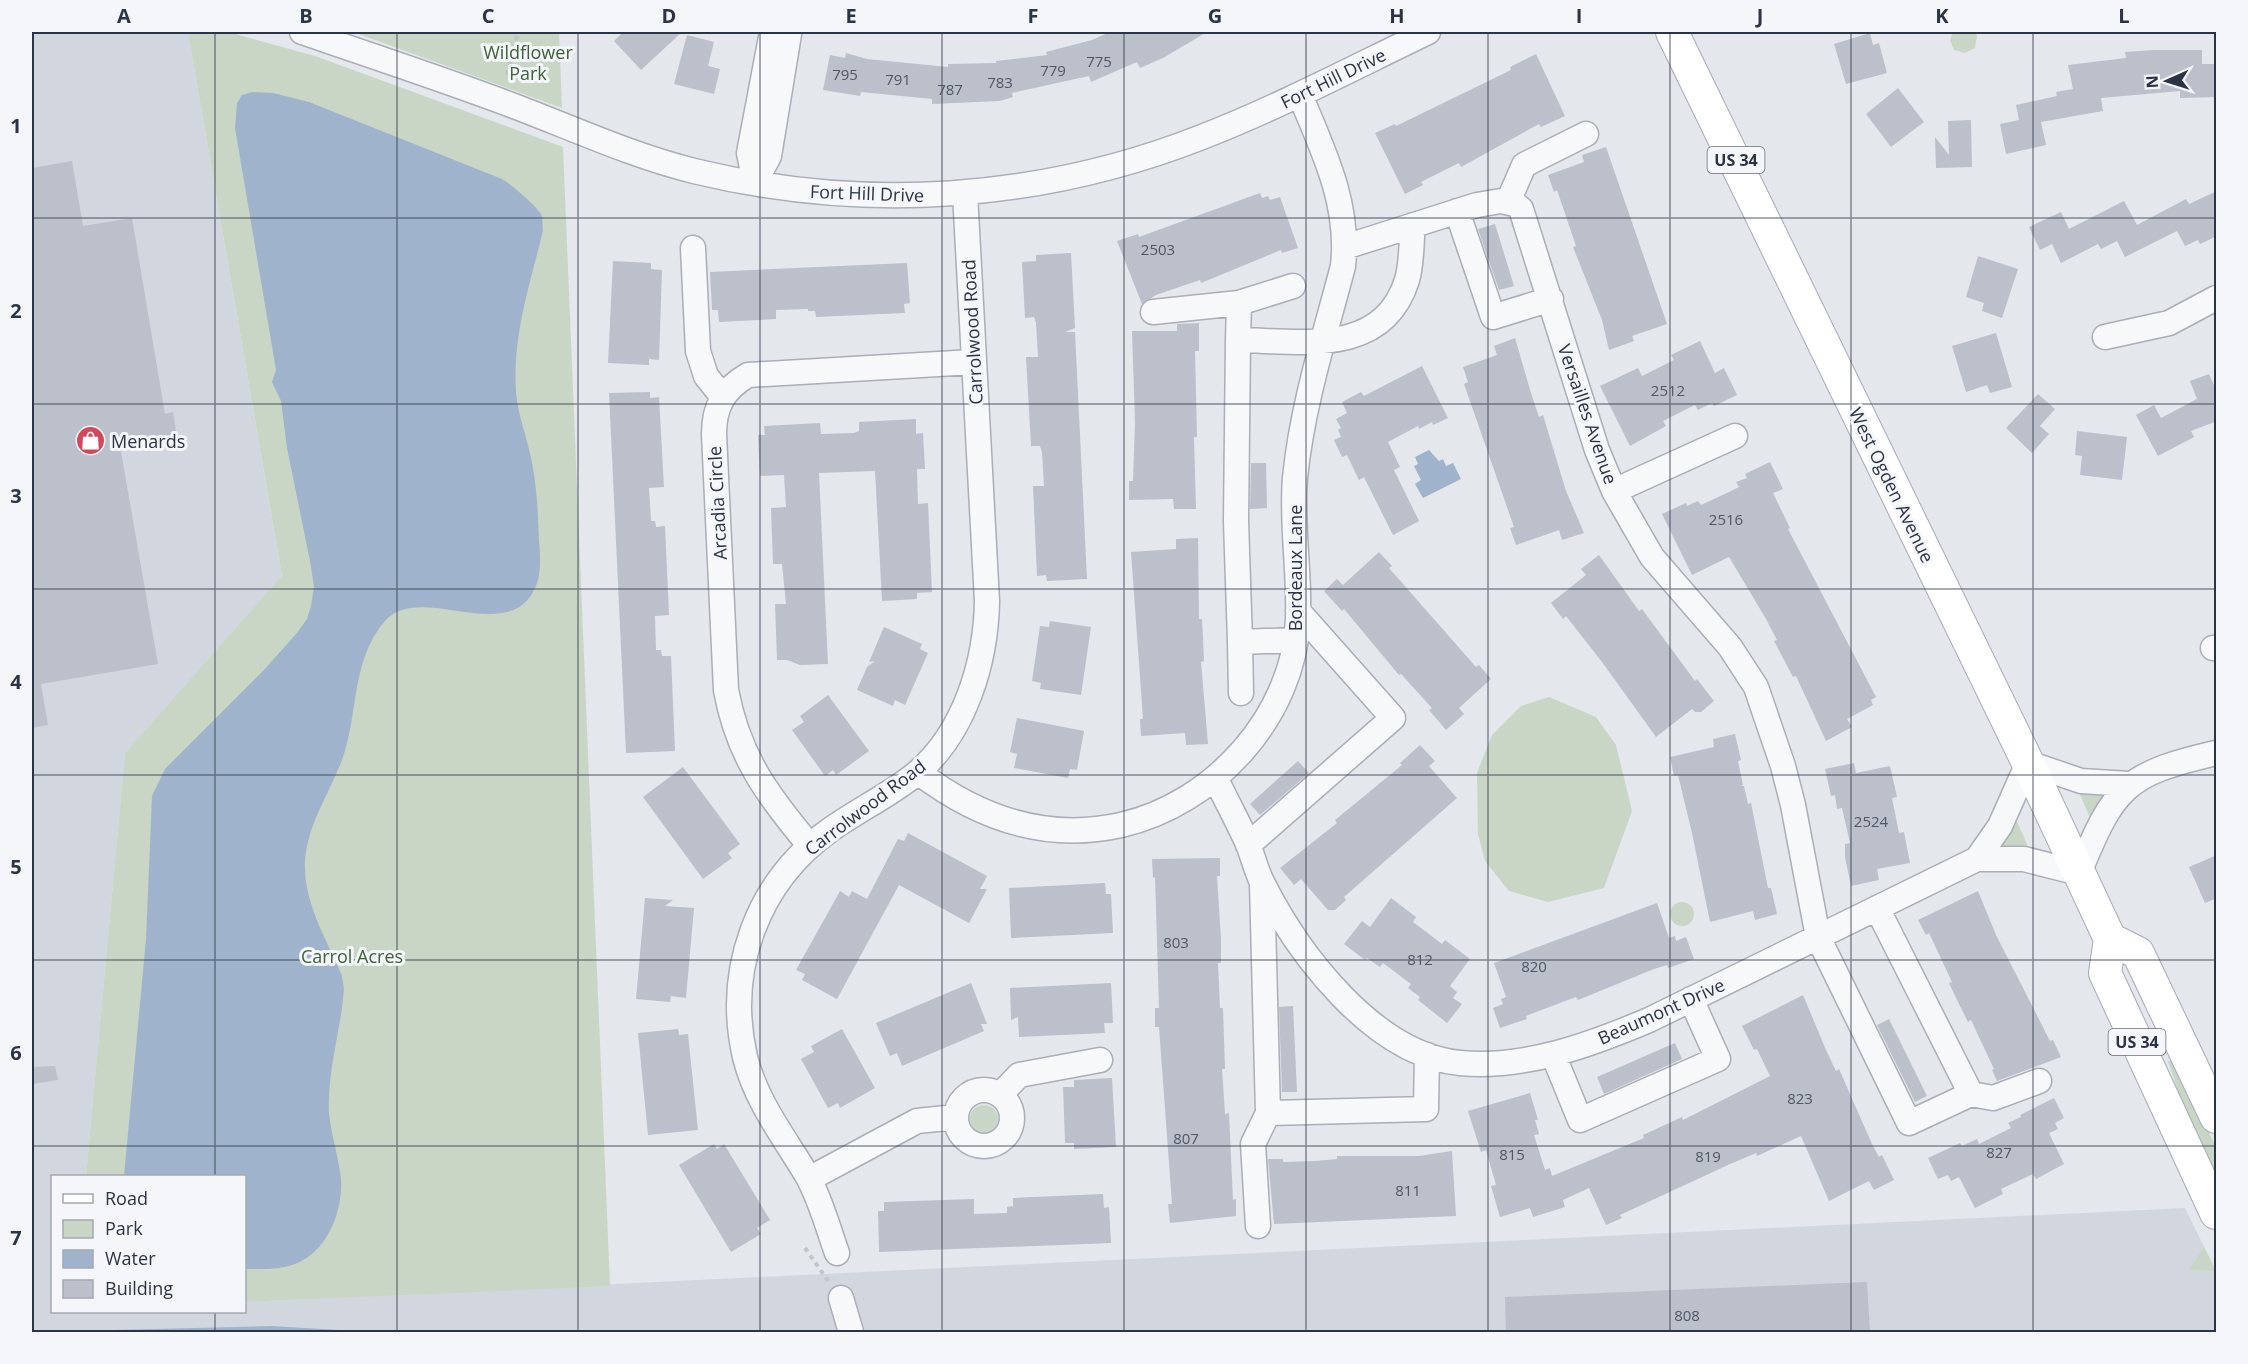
<svg xmlns="http://www.w3.org/2000/svg" width="2248" height="1364" font-family="'Open Sans',sans-serif">
<style>
.built{fill:#d2d6de}
.green{fill:#c9d6c5}
.water{fill:#9fb4cc}
.building{fill:#bbc0ca}
.lines{fill:none;stroke-linecap:round;stroke-linejoin:round}
.minor-casing{stroke:#a9aeb7;stroke-width:27}
.major-casing{stroke:#a3abb8;stroke-width:34}
.path{stroke:#c2c5cb;stroke-width:4;stroke-dasharray:4.5 4.5;stroke-linecap:butt}
.minor{stroke:#f7f8fa;stroke-width:24}
.major{stroke:#fff;stroke-width:32}
.grid{fill:none;stroke:#2b3445;stroke-width:1.5;stroke-opacity:0.55}
.labels{text-anchor:middle;dominant-baseline:central;stroke-width:6;stroke-linejoin:round;paint-order:stroke}
.number-label{font-size:15px;fill:#4f5766}
.shield{fill:#f4f6f9;stroke:#676e7b;stroke-width:1.5}
.shield-label{font-size:16px;font-weight:bold;fill:#2b3445}
.park-label{font-size:18px;fill:#3f6138;stroke:#f4f6f9}
.street-label{font-size:18px;fill:#2b3445;stroke:#f4f6f9}
.poi-label{font-size:18px;fill:#2b3445;stroke:#f4f6f9;text-anchor:start}
.neatline{fill:none;stroke:#2b3445;stroke-width:2}
.grid-label{font-size:20px;text-anchor:middle;font-weight:bold;fill:#2b3445}
</style>
<rect width="100%" height="100%" fill="#e4e7ec"/>
<!-- built -->
<path class="built" d="M32 32H188L282 577 125 753 86 1176H52V1312H244L245 1302 2185 1208 2216 1271V1332H32Z"/>
<!-- green -->
<path class="green" d="M188 32H228L315 56 563 147 610 1286 245 1302 244 1176H86L125 753 282 576Z
M353 32H559L562 108Z
M1953 32H1975L1977 36 1975 48 1965 53 1954 50 1950 40Z
M1549 697 1596 717 1616 745 1632 811 1604 888 1548 902 1509 891 1485 861 1478 834 1477 773 1492 735 1521 706Z
M2078 790H2119L2091 820Z
M2015 817 2030 851 1994 848Z
M1670 914a12 12 0 1 1 24 0a12 12 0 1 1-24 0Z
M2168 1061H2174L2216 1147V1182L2196 1145Z
M970 1119a14 14 0 1 1 28 0a14 14 0 1 1-28 0Z
M2204 1247 2216 1271 2189 1270Z"/>
<!-- water -->
<path class="water" d="M252 92 273 93 309 102 502 179C511 184 538 207 542 216 543 221 542 227 543 231 530 284 512 337 516 392 518 417 528 439 532 463 537 488 538 514 539 540 540 552 541 568 538 580 516 653 421 579 385 621 352 659 358 711 344 754 332 791 303 829 305 870 306 907 328 942 342 976L344 989C341 1030 327 1071 329 1113 331 1133 337 1152 340 1171 346 1205 329 1252 295 1264 279 1270 261 1269 245 1269L244 1176H124L146 939 152 796 165 769 262 672 297 633 307 619 311 606 314 587 310 561 287 448 281 401 272 382 276 370 235 128 237 103 242 95Z
M1429 450 1439 461 1443 459 1446 466 1453 463 1461 479 1423 498 1415 484 1421 480 1414 466 1418 464 1415 457Z
M271 1326 373 1332H32Z"/>
<!-- building -->
<path class="building" d="M623 32H682L641 70 614 41Z
M1110 32H1207L1163 58 1140 68 1137 62 1091 82 1089 76 1012 93 1013 97 1000 101 932 104V99L861 92 860 96 823 90 830 55 845 58 846 53 867 59 948 67V64L996 63V61L1047 55 1046 52 1092 40Z
M1870 33 1873 45 1879 43 1887 73 1846 84 1834 44Z
M687 35 714 42 708 66 720 69 714 94 674 84Z
M2154 50H2202V64H2217V97L2180 98V91L2101 98 2103 111 2041 122 2046 145 2006 154 2000 124 2019 120 2016 105 2057 96 2056 92 2073 89 2068 65 2126 58 2125 52Z
M1536 54 1565 116 1541 127 1539 124 1461 167 1459 163 1421 182 1423 185 1405 194 1375 133 1395 124 1396 126 1511 70 1510 67Z
M1898 88 1924 122 1891 147 1866 114Z
M1971 120 1972 167 1936 168 1935 137 1949 155 1948 121Z
M1606 147 1667 324 1632 336 1634 341 1609 350 1602 320 1573 247 1576 246 1557 190 1554 192 1548 175 1584 162 1582 155Z
M72 161 83 226 132 218 165 414 173 412 177 436 120 446 158 664 41 684 48 725 32 728V168Z
M2217 191V236L2200 244 2198 240 2185 246 2177 231 2125 257 2117 241 2101 249 2098 244 2061 263 2052 244 2040 250 2029 227 2061 212 2069 229 2124 201 2137 225 2186 199 2189 204Z
M1260 193 1262 198 1268 196 1270 200 1280 197 1298 248 1282 253 1281 250 1201 283 1200 280 1156 295 1142 304 1117 241 1138 234 1139 237Z
M1495 224 1514 286 1499 290 1478 229Z
M1071 253 1075 328 1065 332H1075L1087 579 1047 581 1046 575 1037 576 1033 486H1044L1042 452 1040 446H1031L1026 357H1038L1036 323 1034 317 1025 318 1022 262 1036 261V255Z
M1978 256 2018 269 2002 318 1982 311 1984 303 1966 297Z
M613 261 651 263V269L662 270 659 360 649 359V365L608 363Z
M907 263 910 303 904 304 905 313 816 317 815 311H808V309L776 310V319L719 322 718 310H712L710 272Z
M1199 323V351H1195L1197 437H1194L1196 509H1174L1173 499 1129 500V481H1133L1135 422 1132 331H1177V324Z
M1996 333 2012 387 1990 393 1987 385 1966 392 1952 346Z
M1515 338 1531 393 1539 417 1543 415 1566 491 1584 533 1562 540 1559 530 1516 545 1510 528 1514 527 1464 384 1468 382 1463 367 1497 355 1494 346Z
M1700 341 1715 373 1724 368 1737 395 1714 406 1712 403 1698 410 1695 405 1663 421 1666 426 1630 446 1600 386 1638 368 1642 376 1674 360 1671 355Z
M1422 366 1448 418 1433 425 1432 422 1419 429 1418 426 1388 442 1400 467 1394 470 1419 521 1393 535 1364 477 1359 480 1347 455 1342 457 1334 440 1341 437 1338 430 1341 428 1336 419 1347 413 1342 402 1361 392 1364 396Z
M2209 374 2217 392V421L2191 431 2194 437 2158 456 2136 415 2154 405 2161 418 2197 399 2190 381Z
M650 392V398L659 397 664 487 649 488 651 521H655L656 527 665 526 669 615 655 616 656 650H661L662 656H671L675 751 626 753 609 393Z
M2038 394 2055 409 2040 426 2049 434 2032 453 2006 428Z
M916 419V434L923 433 925 469H917L918 504 928 503 932 592 917 593V599L882 601 875 471 819 473 828 664 800 665 787 660H777L775 604H786L782 564H773L771 508 786 507 784 475 760 476 758 435H765L764 426 820 423 821 434 854 433 859 431V422Z
M2077 431 2127 437 2122 480 2080 475 2082 456 2075 455Z
M1770 462 1783 489 1773 493 1790 528 1788 529 1876 697 1871 700 1873 705 1847 719 1852 727 1826 741 1796 676 1793 677 1774 641 1777 640 1766 619 1729 557 1692 575 1662 514 1686 503 1687 506 1698 501 1701 505 1729 492 1739 487 1736 482 1747 478 1745 474Z
M1251 463H1266L1267 508 1250 509Z
M1198 538 1199 619H1202L1203 638 1204 661 1201 662 1208 744 1186 745 1185 733 1141 736 1140 719H1143L1131 552 1176 549V539Z
M1379 552 1392 566 1389 568 1476 667 1479 665 1491 679 1459 708 1464 714 1446 730 1429 710 1432 708 1401 674 1399 675 1344 609 1342 611 1324 591 1337 579 1343 585Z
M1599 555 1639 611 1642 609 1695 681 1697 679 1714 701 1701 712H1695L1692 709 1656 737 1602 662 1566 616 1563 619 1551 603 1586 575 1581 569Z
M1050 621 1091 627 1081 695 1040 689 1041 683 1032 681 1040 626 1049 627Z
M884 627 922 644 920 649 928 653 905 705 895 700 893 706 857 690 867 667 875 661 869 662Z
M828 695 869 751 836 775 833 770 825 776 792 730 804 722 800 716Z
M1017 718 1084 731 1077 770 1070 769 1068 778 1014 768 1017 754 1010 752Z
M1735 734 1741 760 1738 761 1743 785 1741 786H1744L1748 804 1751 803 1768 888H1771L1777 914 1755 920 1753 911 1710 922 1692 833 1678 775 1674 776 1670 757 1714 747 1713 739Z
M1420 745 1435 761 1429 766 1457 798 1344 897 1346 900 1335 910H1328L1301 879 1294 885 1280 868 1337 823 1335 820 1402 765 1400 763Z
M1298 761 1309 773 1260 815 1250 804Z
M1854 763 1856 773 1890 766 1897 797 1892 798 1899 833 1904 832 1910 863 1877 869 1879 880 1851 886 1845 857V844L1850 843 1842 808 1837 809 1835 795 1831 796 1825 769Z
M683 767 740 844 728 853 732 858 703 879 643 797Z
M908 833 987 876 980 889H987L969 923 899 885 837 999 802 980 805 974 796 970 840 891 849 897 852 891 867 899 898 839 904 841Z
M2217 855V898L2205 903 2189 867Z
M1220 858V876H1217L1221 939V963H1218L1220 1008H1223L1225 1069H1222L1225 1114 1229 1113 1233 1200 1236 1199V1216L1170 1223 1168 1204H1172L1159 1027H1155V1008H1159L1155 877 1153 878 1152 859Z
M1105 883 1106 894H1111L1113 933 1011 938 1009 888Z
M1978 891 1996 935 2044 1029 2050 1041 2053 1040 2061 1057 1997 1081 1992 1070 1994 1069 1971 1020 1968 1022 1957 1000 1949 983 1952 982 1929 933 1926 935 1918 920Z
M645 898 673 900 665 906 694 908 686 998 671 996 670 1002 636 999Z
M1391 898 1416 917 1413 922 1425 931 1442 944 1445 940 1470 959 1450 986 1457 992 1453 998 1462 1004 1447 1023 1418 1000 1420 997 1408 988 1411 984 1383 963 1380 967 1367 958 1365 960 1344 944 1362 921 1370 927Z
M1657 903 1669 938 1675 936 1676 941 1686 937 1694 959 1668 968 1667 965 1654 969 1578 1000 1576 997 1544 1009 1526 1016 1527 1019 1500 1028 1493 1008 1503 1004 1501 999 1506 997 1494 963Z
M971 983 987 1024H981L984 1031 902 1066 897 1053 890 1056 876 1023Z
M1111 983 1113 1023H1104L1105 1033 1019 1037 1018 1017 1011 1020 1010 988Z
M1803 995 1826 1050 1836 1071 1839 1069 1872 1144 1879 1157 1882 1155 1894 1180 1874 1190 1869 1181 1829 1201 1801 1136 1757 1156 1756 1153 1728 1165 1620 1215 1622 1218 1606 1225 1589 1188 1563 1200 1565 1207 1533 1217 1530 1208 1500 1217 1491 1186 1496 1185 1486 1150 1481 1152 1468 1111 1530 1093 1538 1120H1535L1539 1134 1534 1135 1545 1170 1550 1168 1552 1176 1644 1138 1643 1135 1682 1117 1683 1120 1770 1076 1757 1049 1754 1050 1742 1026Z
M1293 1006 1297 1092H1282L1279 1007Z
M1889 1019 1927 1096 1915 1102 1877 1025Z
M678 1029 679 1035 688 1034 698 1130 648 1135 638 1033Z
M842 1029 875 1088 840 1108 838 1103 828 1108 801 1059 814 1052 811 1046Z
M1675 1043 1682 1059 1604 1094 1597 1077Z
M55 1066 58 1080 32 1084V1067Z
M1112 1078 1116 1147 1074 1149V1143H1065L1063 1087H1074V1080Z
M2054 1098 2064 1118 2055 1123 2058 1129 2049 1133 2064 1164 2036 1179 2033 1174 2001 1189 2003 1194 1975 1208 1959 1177 1951 1181 1948 1175 1938 1179 1928 1158 1960 1143 1962 1146 1977 1139 1979 1144 2011 1128 2008 1123 2021 1117 2020 1115Z
M714 1144 717 1149 724 1144 770 1220 757 1228 761 1234 731 1252 679 1165Z
M1452 1151 1456 1216 1274 1224 1268 1159H1283V1162L1315 1161 1337 1159V1156H1419Z
M1103 1194 1104 1208 1109 1207 1111 1243 879 1252 878 1211H884V1202L974 1199V1214L1007 1213V1207L1013 1206V1198Z
M1867 1282 1870 1332H1506L1505 1297Z"/>
<g class="lines">
<defs>
<path id="minor" d="M302 32C367 54 433 76 498 100 564 124 626 154 694 171 863 212 1039 201 1202 137 1279 107 1353 68 1428 32
M755 182 769 156 789 34 786 32
M755 182 749 153 772 32
M1508 202 1524 165 1586 134
M1457 211 1493 317 1551 299
M1345 247 1477 205 1501 201 1515 204 1521 209 1597 450 1614 491 1652 557 1730 647 1756 687 1783 766 1793 805 1818 937 1909 1123 1971 1094 1877 908
M693 248 698 351 706 376 722 396
M1153 312 1239 303
M2105 337 2169 323 2216 298
M1238 340 1239 303 1293 286
M1614 491 1735 436
M1295 640 1240 642 1236 521 1238 340C1301 341 1383 357 1407 280 1412 264 1411 242 1413 225
M1240 642 1241 693
M2213 648H2216
M918 772C978 818 1045 842 1121 825 1214 804 1294 716 1298 619 1300 572 1291 525 1295 478 1302 406 1325 335 1343 266 1350 204 1323 150 1300 95
M1216 779C1226 800 1238 822 1248 844 1253 857 1256 870 1262 882 1298 954 1374 1055 1460 1063 1525 1069 1590 1045 1649 1020L1977 859H2024L2079 873C2114 787 2125 774 2216 753
M1248 845 1393 718 1298 611
M810 846C768 796 738 756 726 690L714 434C714 406 724 389 748 375L973 362
M1977 859 2000 826 2028 763 2081 781 2129 784
M1262 884 1268 1113 1426 1109 1427 1055
M1553 1054 1580 1120 1718 1059 1691 999
M956 1118a28 28 0 1 1 56 0a28 28 0 1 1-56 0Z
M1971 1094 1993 1098 2039 1081
M1000 1095 1019 1075 1100 1060
M809 1179 917 1121 956 1117
M1258 1226 1253 1144 1268 1113
M837 1253C828 1228 821 1201 808 1177 785 1138 756 1102 745 1057 725 970 757 882 830 830 858 810 890 795 917 773 965 732 986 662 987 601L965 193
M841 1298 851 1332"/>
<path id="major" d="M1672 32 2028 763 2110 939 2105 973 2216 1213
M2110 939 2138 953 2216 1117"/>
</defs>
<!-- minor casing -->
<use href="#minor" class="minor-casing"/>
<!-- major casing -->
<use href="#major" class="major-casing"/>
<!-- path -->
<path class="path" d="M507 75 518 32
M805 1248 829 1282"/>
<!-- minor -->
<use href="#minor" class="minor"/>
<!-- major -->
<use href="#major" class="major"/>
</g>
<!-- grid -->
<path class="grid" d="M215 32V1176M397 32V1332M578 32V1332M760 32V1332M942 32V1332M1124 32V1332M1306 32V1332M1488 32V1332M1670 32V1332M1851 32V1332M2033 32V1332M32 218H2216M32 404H2216M32 589H2216M32 775H2216M32 960H2216M32 1146H2216M215 1312V1332"/>
<!-- icons -->
<defs>
<symbol id="shop-disc" viewBox="-11 -11 22 22"><circle r="9.5" fill="#d1495b" stroke="#f4f6f9"/><path d="M-5-2.5h2.3a2.7 3.5 0 0 1 5.4 0H5L5.5 6h-11ZM-1.5-2.5h3a1.5 2.3 0 0 0-3 0Z" fill="#fff"/></symbol>
</defs>
<g fill-rule="evenodd">
<use href="#shop-disc" x="74" y="424" width="33" height="33"/>
</g>
<g class="labels">
<!-- number labels -->
<g class="number-label">
<text x="1099" y="61">775</text>
<text x="1053" y="70">779</text>
<text x="845" y="74">795</text>
<text x="898" y="79">791</text>
<text x="1000" y="82">783</text>
<text x="950" y="89">787</text>
<text x="1158" y="249">2503</text>
<text x="1668" y="390">2512</text>
<text x="1726" y="519">2516</text>
<text x="1871" y="821">2524</text>
<text x="1176" y="942">803</text>
<text x="1420" y="959">812</text>
<text x="1534" y="966">820</text>
<text x="1800" y="1098">823</text>
<text x="1186" y="1138">807</text>
<text x="1999" y="1152">827</text>
<text x="1512" y="1154">815</text>
<text x="1708" y="1156">819</text>
<text x="1408" y="1190">811</text>
<text x="1687" y="1315">808</text>
</g>
<!-- shield labels -->
<g class="shield">
<rect x="1707.5" y="147" width="57" height="26" rx="4.5"/>
<rect x="2108.5" y="1029" width="57" height="26" rx="4.5"/>
</g>
<g class="shield-label">
<text x="1736" y="160">US 34</text>
<text x="2137" y="1042">US 34</text>
</g>
<!-- park labels -->
<g class="park-label">
<text x="528" y="52">Wildflower<tspan x="528" dy="21">Park</tspan></text>
<text x="352" y="956">Carrol Acres</text>
</g>
<!-- street labels -->
<g class="street-label">
<text transform="translate(1333 78) rotate(-26)">Fort Hill Drive</text>
<text transform="translate(867 193) rotate(2)">Fort Hill Drive</text>
<text transform="translate(972 332) rotate(-93)">Carrolwood Road</text>
<text transform="translate(1588 414) rotate(71)">Versailles Avenue</text>
<text transform="translate(1892 485) rotate(64)">West Ogden Avenue</text>
<text transform="translate(717 503) rotate(-93)">Arcadia Circle</text>
<text transform="translate(1295 568) rotate(-90)">Bordeaux Lane</text>
<text transform="translate(865 807) rotate(-37)">Carrolwood Road</text>
<text transform="translate(1661 1011) rotate(-24)">Beaumont Drive</text>
</g>
<!-- poi labels -->
<g class="poi-label">
<text x="111" y="441">Menards</text>
</g>
</g>
<!-- border -->
<rect width="2248" height="1364" fill="none" stroke="#f4f6f9" stroke-width="66"/>
<!-- legend -->
<rect x="51" y="1175" width="195" height="138" fill="#f4f6f9" stroke="#a4a8b1" stroke-width="1.5"/>
<rect x="63" y="1194" width="30" height="9" fill="#ffffff" stroke="#a4a8b1" stroke-width="1.5"/>
<text x="105" y="1205" font-size="18" fill="#2b3445">Road</text>
<rect x="63" y="1220" width="30" height="18" fill="#c9d6c5" stroke="#a4a8b1" stroke-width="1.5"/>
<text x="105" y="1235" font-size="18" fill="#2b3445">Park</text>
<rect x="63" y="1250" width="30" height="18" fill="#9fb4cc" stroke="#a4a8b1" stroke-width="1.5"/>
<text x="105" y="1265" font-size="18" fill="#2b3445">Water</text>
<rect x="63" y="1280" width="30" height="18" fill="#bbc0ca" stroke="#a4a8b1" stroke-width="1.5"/>
<text x="105" y="1295" font-size="18" fill="#2b3445">Building</text>
<!-- north arrow -->
<g transform="translate(2167 81) rotate(267)" stroke="#f4f6f9" stroke-width="4.5" paint-order="stroke">
<path d="M0-4.5L10 22L0 15L-10 22Z" fill="#2b3445"/>
<text y="-9" font-size="16" font-weight="bold" text-anchor="middle" fill="#2b3445">N</text>
</g>
<rect x="33" y="33" width="2182" height="1298" class="neatline"/>
<g class="grid-label">
<text x="124" y="23">A</text>
<text x="306" y="23">B</text>
<text x="488" y="23">C</text>
<text x="669" y="23">D</text>
<text x="851" y="23">E</text>
<text x="1033" y="23">F</text>
<text x="1215" y="23">G</text>
<text x="1397" y="23">H</text>
<text x="1579" y="23">I</text>
<text x="1760" y="23">J</text>
<text x="1942" y="23">K</text>
<text x="2124" y="23">L</text>
<text x="16" y="133">1</text>
<text x="16" y="318">2</text>
<text x="16" y="503">3</text>
<text x="16" y="689">4</text>
<text x="16" y="874">5</text>
<text x="16" y="1060">6</text>
<text x="16" y="1245">7</text>
</g>
</svg>
